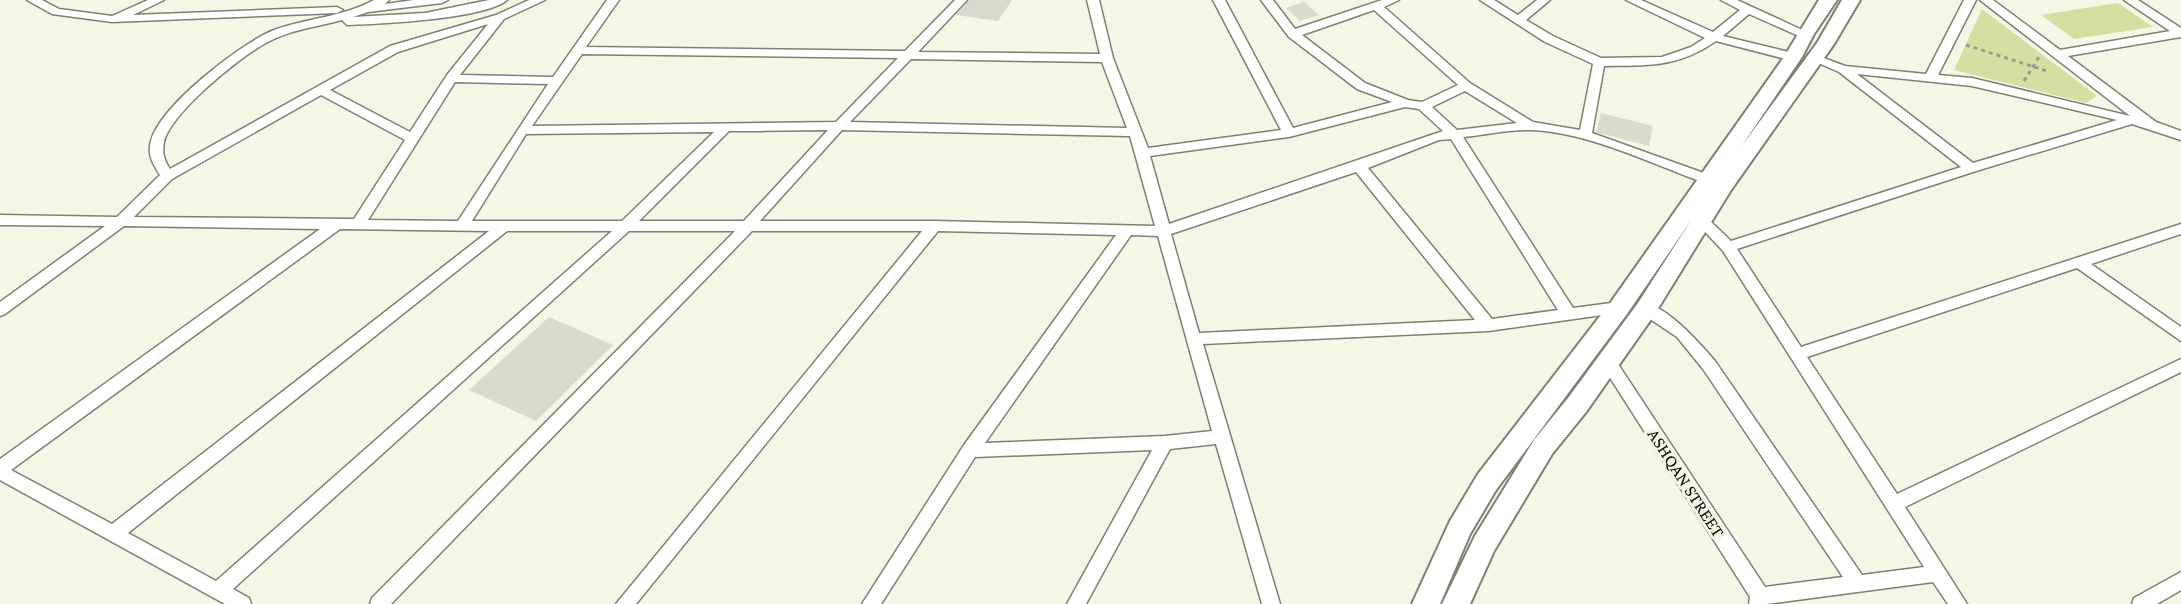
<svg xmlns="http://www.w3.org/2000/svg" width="2181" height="604" font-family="'Crimson Pro',serif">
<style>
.green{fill:#d7dea2}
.building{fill:#d9dbcc}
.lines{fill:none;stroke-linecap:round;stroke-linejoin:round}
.street-casing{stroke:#7e8071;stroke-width:3}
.secondary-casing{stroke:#7e8071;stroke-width:4}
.path{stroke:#9c9d91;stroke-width:3;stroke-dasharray:4 4;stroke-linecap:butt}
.street{fill:#fff;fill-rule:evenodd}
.secondary{fill:#fff;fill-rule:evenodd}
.labels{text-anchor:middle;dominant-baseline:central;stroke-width:6;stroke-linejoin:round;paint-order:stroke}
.street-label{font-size:18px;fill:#0c0c07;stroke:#f4f6e6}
</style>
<rect width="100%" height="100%" fill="#f4f6e6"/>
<!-- green -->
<path class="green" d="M2118 3 2153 27 2074 39 2041 15Z
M1982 9 2097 96 2086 103 1954 70Z"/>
<!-- building -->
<path class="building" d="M969 0H1012L998 21 956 15Z
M1304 2 1319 15 1300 21 1286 8Z
M1601 113 1653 126 1649 146 1596 132Z
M549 317 613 345 536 421 469 390Z"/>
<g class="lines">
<defs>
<path id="street" d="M27 0H42L59 9 112 16 148 0H164L133 15 337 7 343 10 337 13 112 22 52 14Z
M374 0H389L385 4 414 0H448L442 3 368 12 353 17 425 13 489 0H507C485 19 379 24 347 25L342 20C316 27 289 30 266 43 239 57 170 114 164 142 162 153 164 160 170 169L390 46 496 15 529 0H545L504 19 460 75 553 77 607 0H619L586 47 905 51 955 0H967L918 52 1100 54 1087 0H1099L1113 58 1148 148 1281 130 1213 0H1225L1293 128 1392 102 1357 89 1289 37 1261 0H1273L1295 29 1382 0H1399L1384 7 1470 83 1533 122 1580 130 1593 64 1545 42 1480 0H1494L1518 15 1537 0H1550L1526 20 1553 36 1601 58 1662 57 1691 47 1705 38 1626 0H1641L1713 32 1740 10 1721 0H1737L1811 34 1805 38 1801 37 1749 14 1723 36 1797 54V60L1793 61 1716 41C1677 68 1649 65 1604 66L1592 133 1712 176 1714 179 1712 182H1702C1651 163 1586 132 1532 130 1509 129 1485 135 1463 137L1573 308 1619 302 1624 304 1627 308 1624 312 1488 331 1203 344 1280 604H1262L1216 444 1170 449 1086 604H1067L1152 450 975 457 881 604H862L964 445 1116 235 938 231 636 604H616L922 231H752L391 604H370L372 598 735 231H629L233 589 249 598 251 604H225L0 480V459L320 229 124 226 5 314 0 316V302L105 226 0 225V215L117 217 160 175C153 164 147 155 151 141 160 106 241 43 274 30 307 18 343 17 374 0ZM1374 10 1458 85 1422 102 1408 100 1365 83 1302 35ZM488 24 447 75 410 132 330 90 398 52ZM582 54 898 58 836 122 532 126ZM911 59 1102 62 1127 128 850 122ZM455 82 548 84 458 221 368 220ZM1465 91 1517 123 1457 130 1432 107ZM321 95 405 140 354 219 134 217 172 179ZM1405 107 1419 109 1443 131 1169 224 1150 156 1289 137ZM828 130 744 221H639L729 131ZM842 130 1130 136 1155 226 934 221H760ZM714 132 622 221H472L526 134ZM1451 139 1558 310 1492 319 1368 168 1439 140ZM1356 172 1475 320 1199 333 1171 234ZM340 229 489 231 112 524 11 470ZM507 231H612L216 581 128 533ZM1131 235 1158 236 1212 431 1165 436 985 443Z
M1964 0H1976L1938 75 1972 78 2130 116 1980 0H1993L2060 50 2170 31 2124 0H2138L2181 28V37L2068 56 2156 122 2181 131V140L2132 124 1976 171 1737 249 1801 347 2181 224V234L2091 264 2181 327V341L2077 268 1807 357 1897 494 2181 359V372L1905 507 1967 604H1948L1933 582 1767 604H1749L1750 597 1600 362 1602 358H1614L1765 587 1843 577 1703 369 1677 337 1641 313 1638 309 1641 305C1662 299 1702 346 1715 361L1862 575 1924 567 1723 251 1694 220 1701 215 1706 217 1731 241 1961 167 1839 72 1807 58 1813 54 1845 66 1926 74ZM1857 74 1972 86 2117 120 1973 163Z
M2181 572V590L2157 604H2132L2134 598Z"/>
<path id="secondary" d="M1819 0H1837L1814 34 1802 57 1741 147 1817 43 1842 0H1860L1834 44 1731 190 1654 315 1586 412 1552 454 1494 551 1470 604H1442L1475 536 1534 440 1568 398 1638 303 1692 219 1627 314 1496 490 1470 534 1440 604H1412L1450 521 1478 474 1611 302 1784 57Z"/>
</defs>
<!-- street casing -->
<use href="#street" class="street-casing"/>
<!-- secondary casing -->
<use href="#secondary" class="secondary-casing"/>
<!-- path -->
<path class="path" d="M1966 45 2047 71
M2024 81 2039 57"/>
<!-- street -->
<use href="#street" class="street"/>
<!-- secondary -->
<use href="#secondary" class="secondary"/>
</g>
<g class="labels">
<!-- street labels -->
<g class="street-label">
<text transform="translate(1686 483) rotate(57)">ASHQAN STREET</text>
</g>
</g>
</svg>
